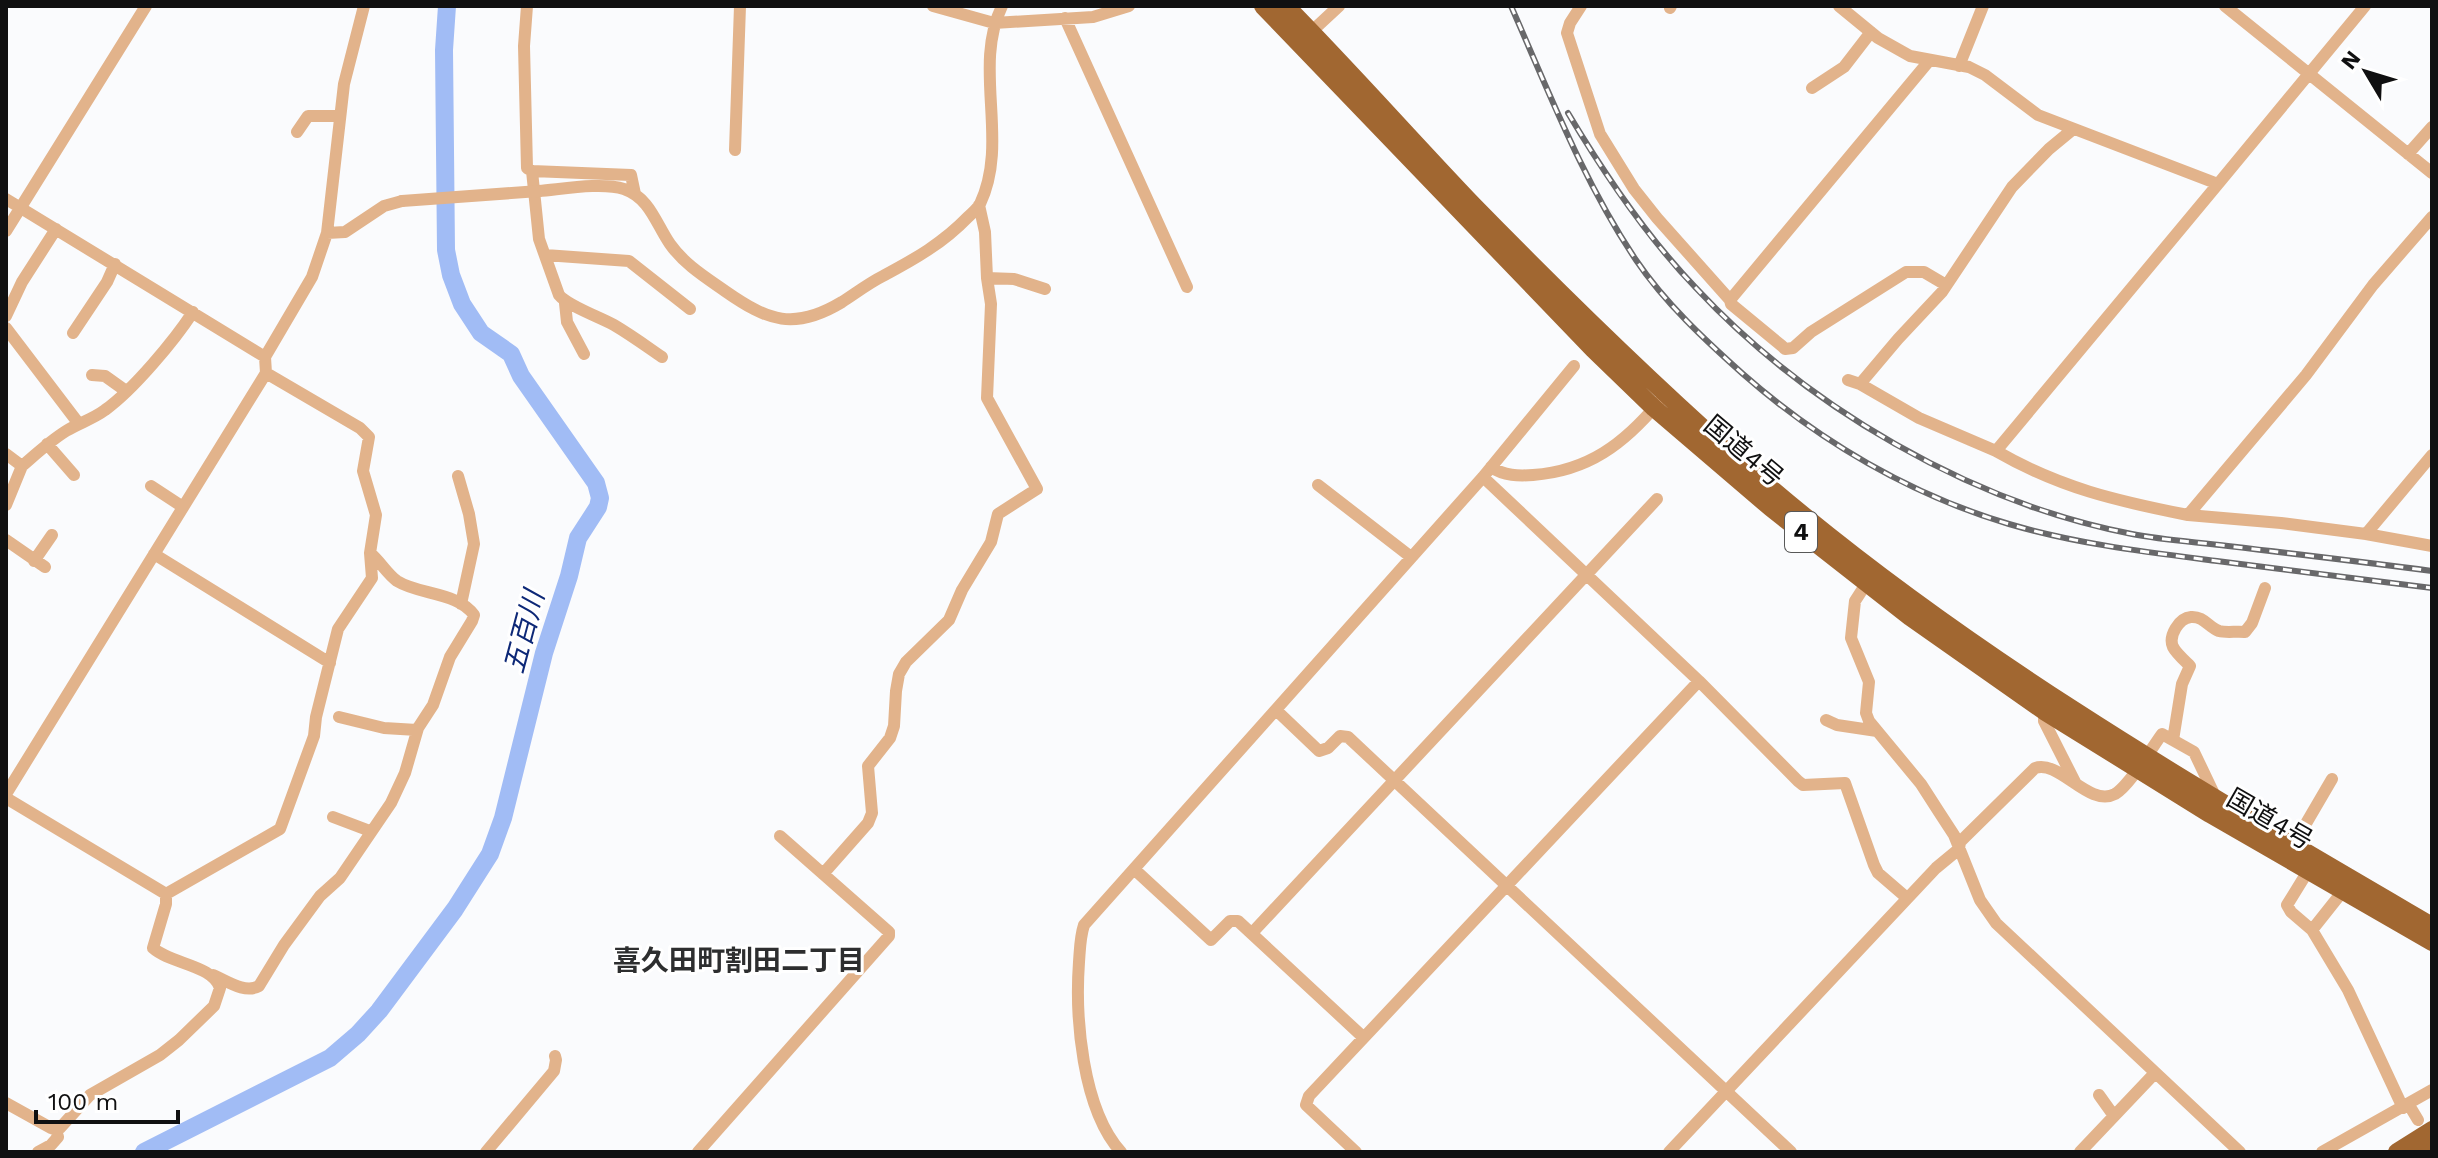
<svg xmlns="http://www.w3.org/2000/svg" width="2438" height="1158" font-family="'Work Sans','Noto Sans JP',sans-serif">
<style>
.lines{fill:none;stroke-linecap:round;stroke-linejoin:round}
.river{stroke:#a1bcf5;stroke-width:18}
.minor{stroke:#e2b38b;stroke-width:12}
.highway{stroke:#a16731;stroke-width:18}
.rail-casing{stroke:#68686a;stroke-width:6}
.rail{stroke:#fff;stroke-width:3;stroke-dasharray:9;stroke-linecap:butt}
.minor-bridge{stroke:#e2b38b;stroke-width:12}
.labels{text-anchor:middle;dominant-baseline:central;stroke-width:6;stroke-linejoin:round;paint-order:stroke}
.shield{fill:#fff;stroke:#585858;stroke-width:2}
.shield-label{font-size:24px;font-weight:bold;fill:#101011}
.street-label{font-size:26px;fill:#101011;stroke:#fff}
.water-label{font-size:28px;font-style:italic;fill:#0d2877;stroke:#fff}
.neighbourhood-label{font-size:28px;font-weight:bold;fill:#2d2e2f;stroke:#fff}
</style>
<rect width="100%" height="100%" fill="#fafbfd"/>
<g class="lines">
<!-- river -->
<path class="river" d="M144 1152 330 1058 358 1034 379 1011 455 909 490 854 503 818 544 653 569 576 578 538 598 507 600 498 596 483 521 376 511 354 481 333 462 304 451 275 446 250 444 50 447 6"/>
<!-- minor -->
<path class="minor" d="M527 6 524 46 527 168 532 171 631 175 635 194
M933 6 994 23 1093 17 1129 6
M1581 6 1570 23 1567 33 1600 134 1634 189 1657 218 1730 300
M1839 6 1878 38 1910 56 1969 67 1985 75 2038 115 2218 184 2365 6
M2225 6 2432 173
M1670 8 1671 6
M1065 18 1187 287
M1311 32 1339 6
M1929 61 1730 300 1731 304 1782 346 1785 349 1793 348 1811 332 1906 272H1924L1946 285
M1959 66 1983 6
M1812 88 1844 67 1871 32
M297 132 308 116H340
M735 150 740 6
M2408 154 2432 127
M532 171 539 239 559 295C568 306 600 317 614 325 631 335 646 346 662 357
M2218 184 1996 451C2060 488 2117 501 2188 515L2306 375 2373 285 2432 217
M539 191C563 189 602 182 624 189 650 198 656 224 670 244 684 264 705 277 725 291 768 321 794 331 842 302 856 293 869 283 883 276 915 259 943 243 968 217 972 213 977 209 980 204 1010 141 972 68 1002 6
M6 199 265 357
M6 231 146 6
M327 233 345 232 384 206 402 201
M545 255 629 261 690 309
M987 278 1014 279 1045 289
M565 303 567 322 584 354
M6 316 22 282 56 229
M6 328 79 424
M73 333 107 282 115 264
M92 375 105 376 126 391
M1848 380 1860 384 1919 418 1996 451
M1860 384 1898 339 1942 292 2012 187 2049 149 2072 130
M47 444 74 475
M6 454 22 466 6 505
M22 466C36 454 50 441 66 431 79 423 93 419 105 410 133 390 174 341 193 312
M1491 467C1504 476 1519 476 1533 475 1588 471 1624 444 1659 402
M458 476 469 514 474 544 461 604
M1483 477 1699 681 1798 781 1803 785 1845 783 1874 865 1878 873 1907 898
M1318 485 1411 557
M151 486 183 507
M2188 515 2281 523 2366 534 2432 455
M2366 534 2432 546
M6 540 45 567
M154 554 330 663
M34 561 52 535
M1866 584 1855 601 1851 638 1869 682 1866 713 1869 721 1921 784 1939 812 1954 835 1980 900 1996 923 2240 1152
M1276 710 1319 751 1328 748 1340 736 1348 737 1791 1152
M2044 711V721L2076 784
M339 717 384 728 417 730
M1826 720 1837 725 1877 731
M2173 740 2182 684 2190 666C2185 661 2176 653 2173 647 2168 636 2179 618 2191 617 2204 616 2208 627 2219 631 2226 633 2237 631 2245 632L2252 623 2265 588
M6 794 266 373 265 357 312 277 327 233 344 84 364 6
M6 798 166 894 280 829 314 736 316 717 338 629 372 578 370 553 376 515 363 471 369 437 360 428 266 373
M333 817 370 831
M2294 844 2332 779
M1134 869 1211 940 1230 921H1238L1363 1037
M2308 871 2287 905 2291 912 2312 930
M823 874 868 823 872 813 868 766 890 738 894 726 896 691 899 674 906 662 949 620 962 590 991 542 998 514 1037 489 987 398 991 304 987 278 985 232 979 205
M2343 891 2312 930 2348 990 2403 1108
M1252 933 1657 499
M213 975C227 981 245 994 259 986L284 945 320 896 340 878 391 803 405 773 418 728 433 705 450 657 472 621 474 615C458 592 419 595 397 581 387 574 380 561 370 553
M2099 1095 2114 1116
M6 1103 51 1128 56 1130 60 1128 90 1095 160 1055 179 1040 214 1006 220 988C213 965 171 964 153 948L166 904V894
M2409 1105 2418 1120
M38 1152 51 1145 58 1137 56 1130
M486 1152 554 1071 556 1060 555 1056
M698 1152 889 936V932L780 836
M1121 1152C1082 1109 1075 1017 1079 962 1080 949 1080 937 1084 925L1483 477 1574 366
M1356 1152 1306 1105 1309 1096 1699 681
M1669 1152 1936 868 1959 849 1960 842 1966 836 2035 768C2059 759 2089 808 2115 794 2130 785 2151 749 2162 734L2194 752 2216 798
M2080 1152 2155 1073
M2322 1152 2432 1090"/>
<!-- highway -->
<path class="highway" d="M1263 6 1593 349 1654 408 1771 508 1910 617 2044 711 2210 814 2432 942
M1286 6C1350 71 1411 140 1474 206 1566 300 1660 392 1759 478 1964 655 2199 790 2432 926
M2397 1152 2432 1130
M2425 1152 2432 1147"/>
<defs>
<path id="rail" d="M1511 6C1549 92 1583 181 1636 260 1665 303 1705 340 1743 374 1819 441 1911 495 2009 524 2077 544 2146 552 2217 561 2288 570 2360 579 2432 588
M1568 113C1605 175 1646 236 1696 288 1807 407 1971 503 2132 534 2163 540 2196 542 2228 546 2296 554 2364 562 2432 571"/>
</defs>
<!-- rail casing -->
<use href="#rail" class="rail-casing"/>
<!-- rail -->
<use href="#rail" class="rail"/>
<!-- minor-bridge -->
<path class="minor-bridge" d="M402 201 539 191"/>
</g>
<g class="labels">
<!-- shield labels -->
<rect class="shield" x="1785" y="512" width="32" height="40" rx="6"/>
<g class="shield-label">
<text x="1801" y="532">4</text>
</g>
<!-- street labels -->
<g class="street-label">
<text transform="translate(1744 451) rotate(40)">国道4号</text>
<text transform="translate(2270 819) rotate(30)">国道4号</text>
</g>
<!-- water labels -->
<g class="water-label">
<text transform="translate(524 632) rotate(-75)">五百川</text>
</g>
<!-- neighbourhood labels -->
<g class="neighbourhood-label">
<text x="739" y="960">喜久田町割田二丁目</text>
</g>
</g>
<!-- border -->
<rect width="2438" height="1158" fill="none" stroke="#101011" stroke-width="16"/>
<!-- north arrow -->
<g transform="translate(2366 72) rotate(308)" stroke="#ffffff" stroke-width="6" paint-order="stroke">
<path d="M0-6L14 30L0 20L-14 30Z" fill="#101011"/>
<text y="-12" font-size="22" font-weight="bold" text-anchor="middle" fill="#101011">N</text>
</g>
<!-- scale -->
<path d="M36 1110v12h142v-12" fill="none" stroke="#101011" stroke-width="4"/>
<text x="48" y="1110" font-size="24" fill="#101011" stroke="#ffffff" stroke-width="6" paint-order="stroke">100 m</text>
</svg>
